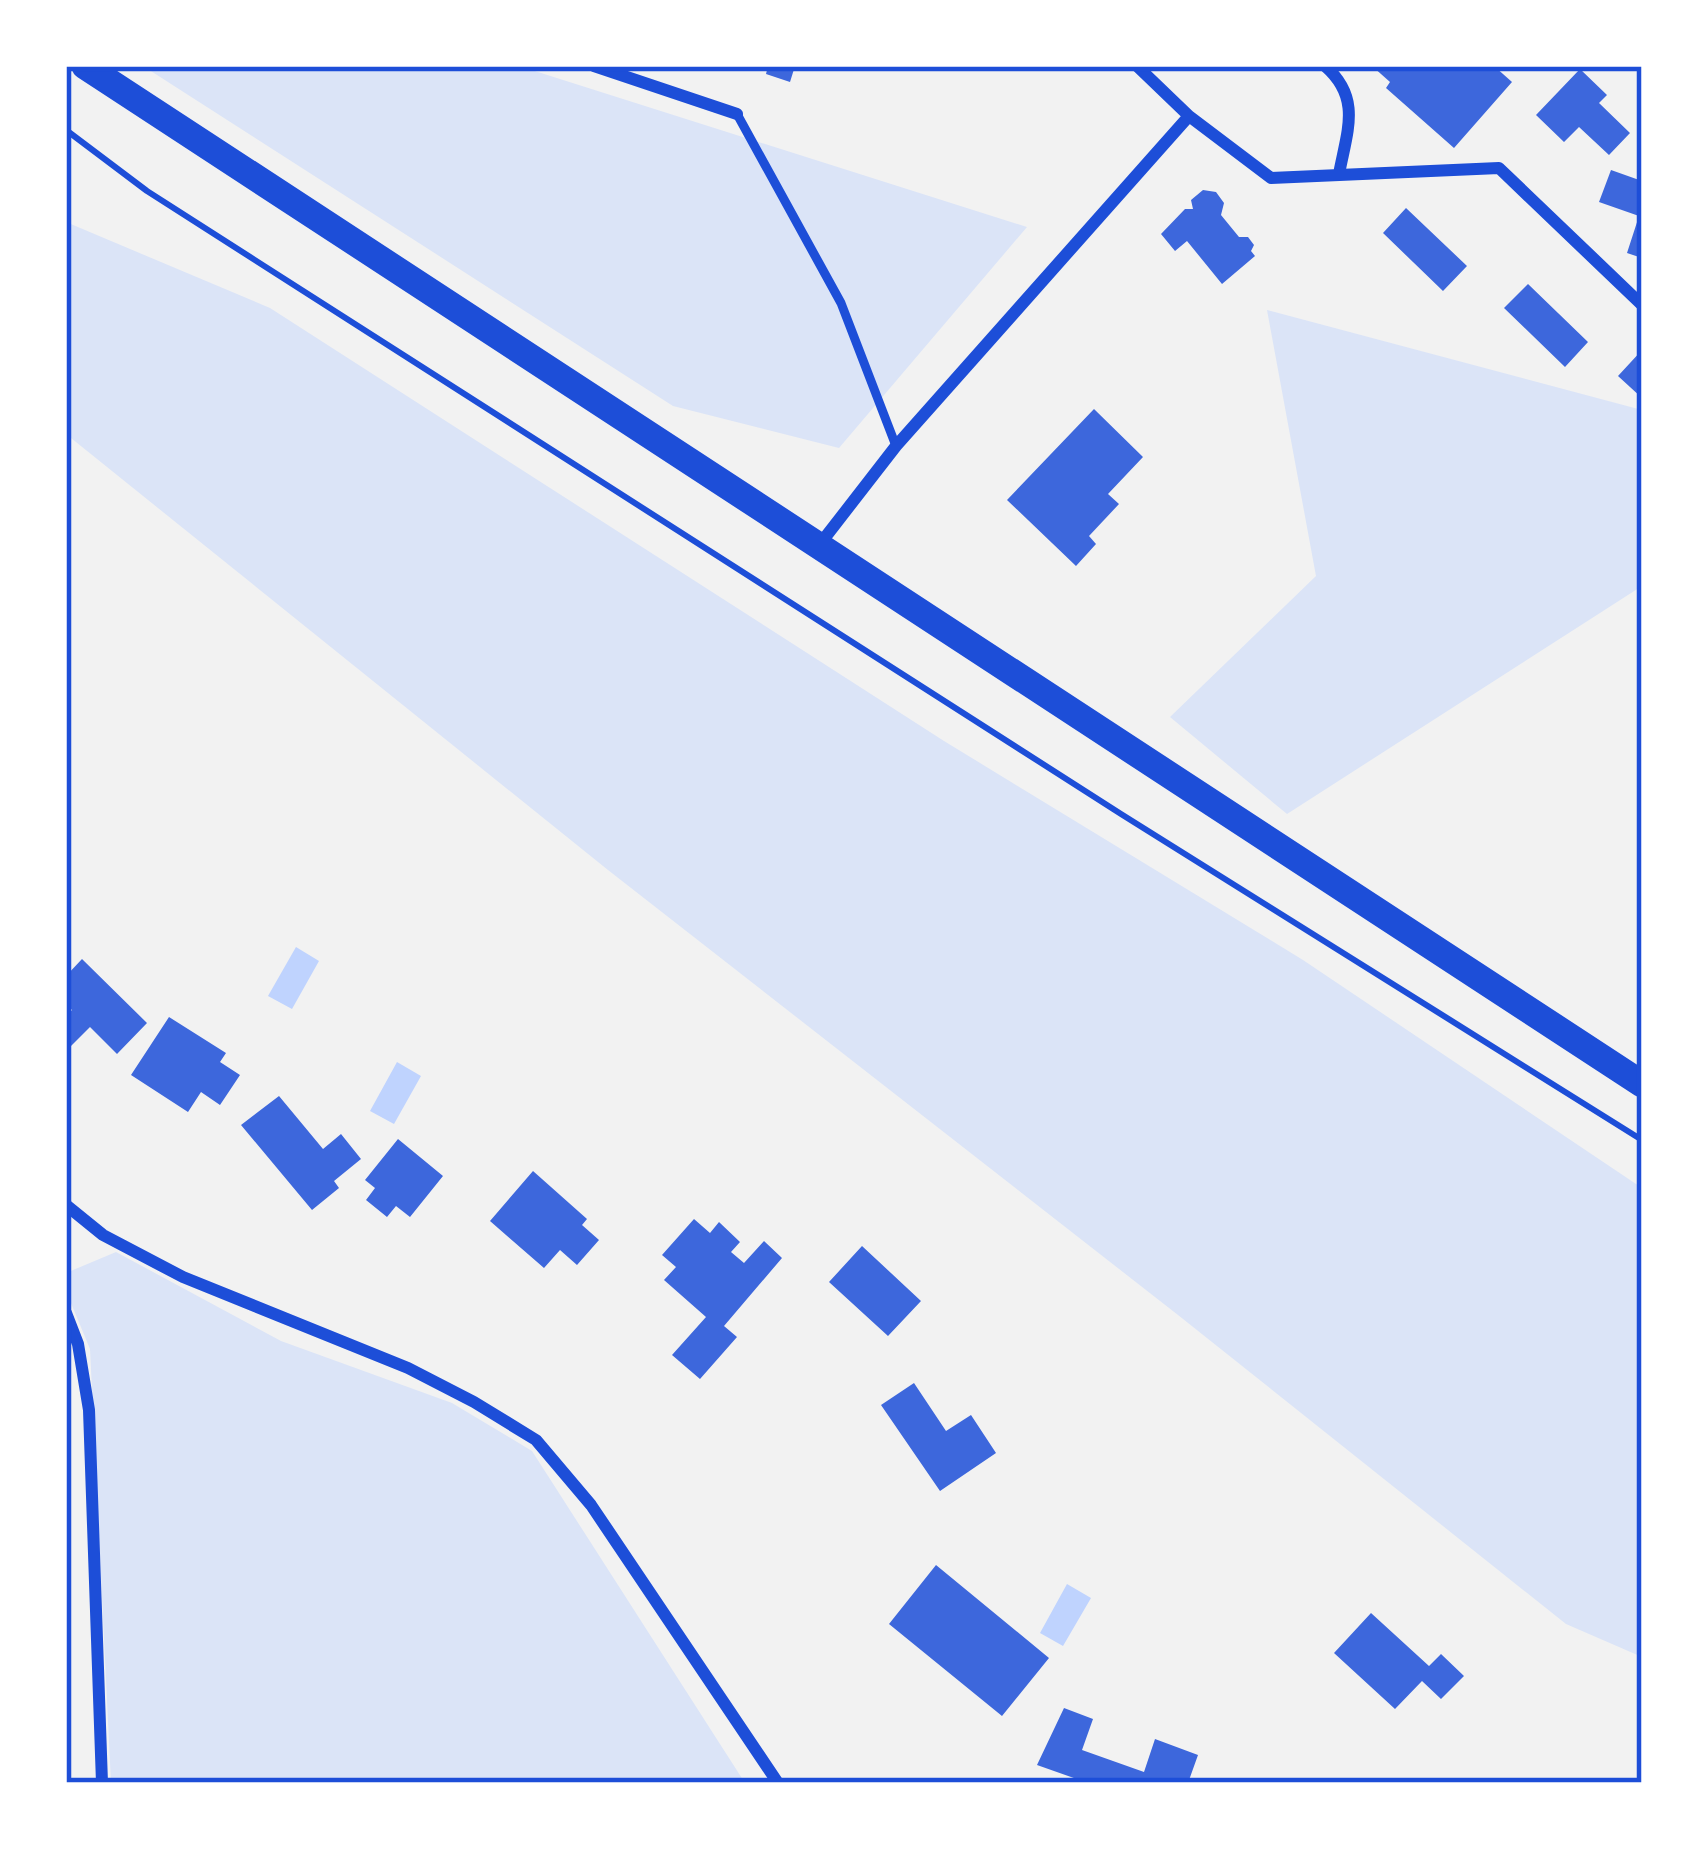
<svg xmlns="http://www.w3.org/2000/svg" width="1708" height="1849" font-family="'Asap Condensed',sans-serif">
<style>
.green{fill:#dbe4f7}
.water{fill:#bfd3fe}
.building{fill:#3d67dc}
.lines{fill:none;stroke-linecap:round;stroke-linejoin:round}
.path{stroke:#1d4ed8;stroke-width:6}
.service{stroke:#1d4ed8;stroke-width:9}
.minor{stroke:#1d4ed8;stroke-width:12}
.primary{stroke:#1d4ed8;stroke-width:27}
.neatline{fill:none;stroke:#1d4ed8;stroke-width:4.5}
</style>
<rect width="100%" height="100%" fill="#f2f2f2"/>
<!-- green -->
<path class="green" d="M143 66H519L1027 227 839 448 673 406Z
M66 222 270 308 944 741 1303 960 1642 1188V1657L1566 1624 1178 1315 608 870 66 434Z
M1267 310 1642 410V586L1287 814 1170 717 1316 576Z
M116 1252 281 1341 452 1403 532 1451 745 1783H111L90 1349 66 1291V1273Z"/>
<!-- water -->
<path class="water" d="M296 947 319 961 292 1009 268 996Z
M397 1062 421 1076 394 1124 370 1111Z
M1067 1584 1091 1598 1063 1646 1040 1633Z"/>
<!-- building -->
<path class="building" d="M768 66H795L790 82 766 74Z
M1372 66H1494L1512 82 1454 148 1386 88 1390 82Z
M1580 69 1607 95 1599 103 1630 133 1609 155 1579 127 1564 142 1536 115Z
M1611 170 1642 181V258L1627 253 1639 216 1599 202Z
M1203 190 1216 192 1224 203 1221 215 1239 237H1248L1254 245 1251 251 1255 256 1222 284 1187 241 1175 251 1161 234 1185 209H1193L1191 200Z
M1406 208 1467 266 1443 291 1383 233Z
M1528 284 1588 342 1565 367 1504 308Z
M1642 350V398L1618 376Z
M1094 409 1143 457 1108 494 1119 504 1089 536 1096 544 1076 566 1007 500Z
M82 959 147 1023 117 1054 90 1027 70 1047 66 1043V1016L72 1010 66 1004V976Z
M169 1017 226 1053 220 1062 240 1075 220 1105 201 1092 188 1112 131 1075Z
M279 1096 323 1149 341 1134 361 1159 334 1181 339 1188 312 1210 241 1125Z
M398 1139 443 1176 410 1217 396 1206 387 1217 366 1200 375 1188 365 1180Z
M533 1171 587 1219 582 1225 599 1240 577 1265 560 1250 544 1268 490 1221Z
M694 1219 710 1233 719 1222 740 1242 731 1252 744 1263 764 1241 782 1258 724 1326 737 1337 700 1379 672 1355 706 1317 664 1280 676 1267 662 1255Z
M862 1246 921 1301 888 1336 829 1282Z
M914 1383 946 1431 971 1415 996 1453 940 1491 881 1405Z
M936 1565 1049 1658 1002 1716 889 1624Z
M1371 1613 1429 1666 1441 1654 1464 1676 1441 1699 1422 1681 1395 1709 1334 1653Z
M1064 1708 1093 1719 1082 1750 1144 1772 1155 1739 1198 1755 1188 1783H1088L1037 1765Z"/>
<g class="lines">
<!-- path -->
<path class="path" d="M66 130 147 191 1121 814 1642 1140"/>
<!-- service -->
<path class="service" d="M737 114 841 303 896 446"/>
<!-- minor -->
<path class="minor" d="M594 66 737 114
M1137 66 1189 116 1271 178 1499 168 1641 304
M1325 66C1362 98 1347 131 1339 174
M820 544 896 446 1189 116
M66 1205 103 1235 183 1277 408 1368 474 1402 536 1440 591 1505 778 1783
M66 1313 78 1344 89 1410 102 1783"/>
<!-- primary -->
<path class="primary" d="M85 66 1642 1084"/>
</g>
<!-- border -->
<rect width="1708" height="1849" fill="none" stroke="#ffffff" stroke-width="138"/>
<rect x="69" y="69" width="1570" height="1711" class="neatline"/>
</svg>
